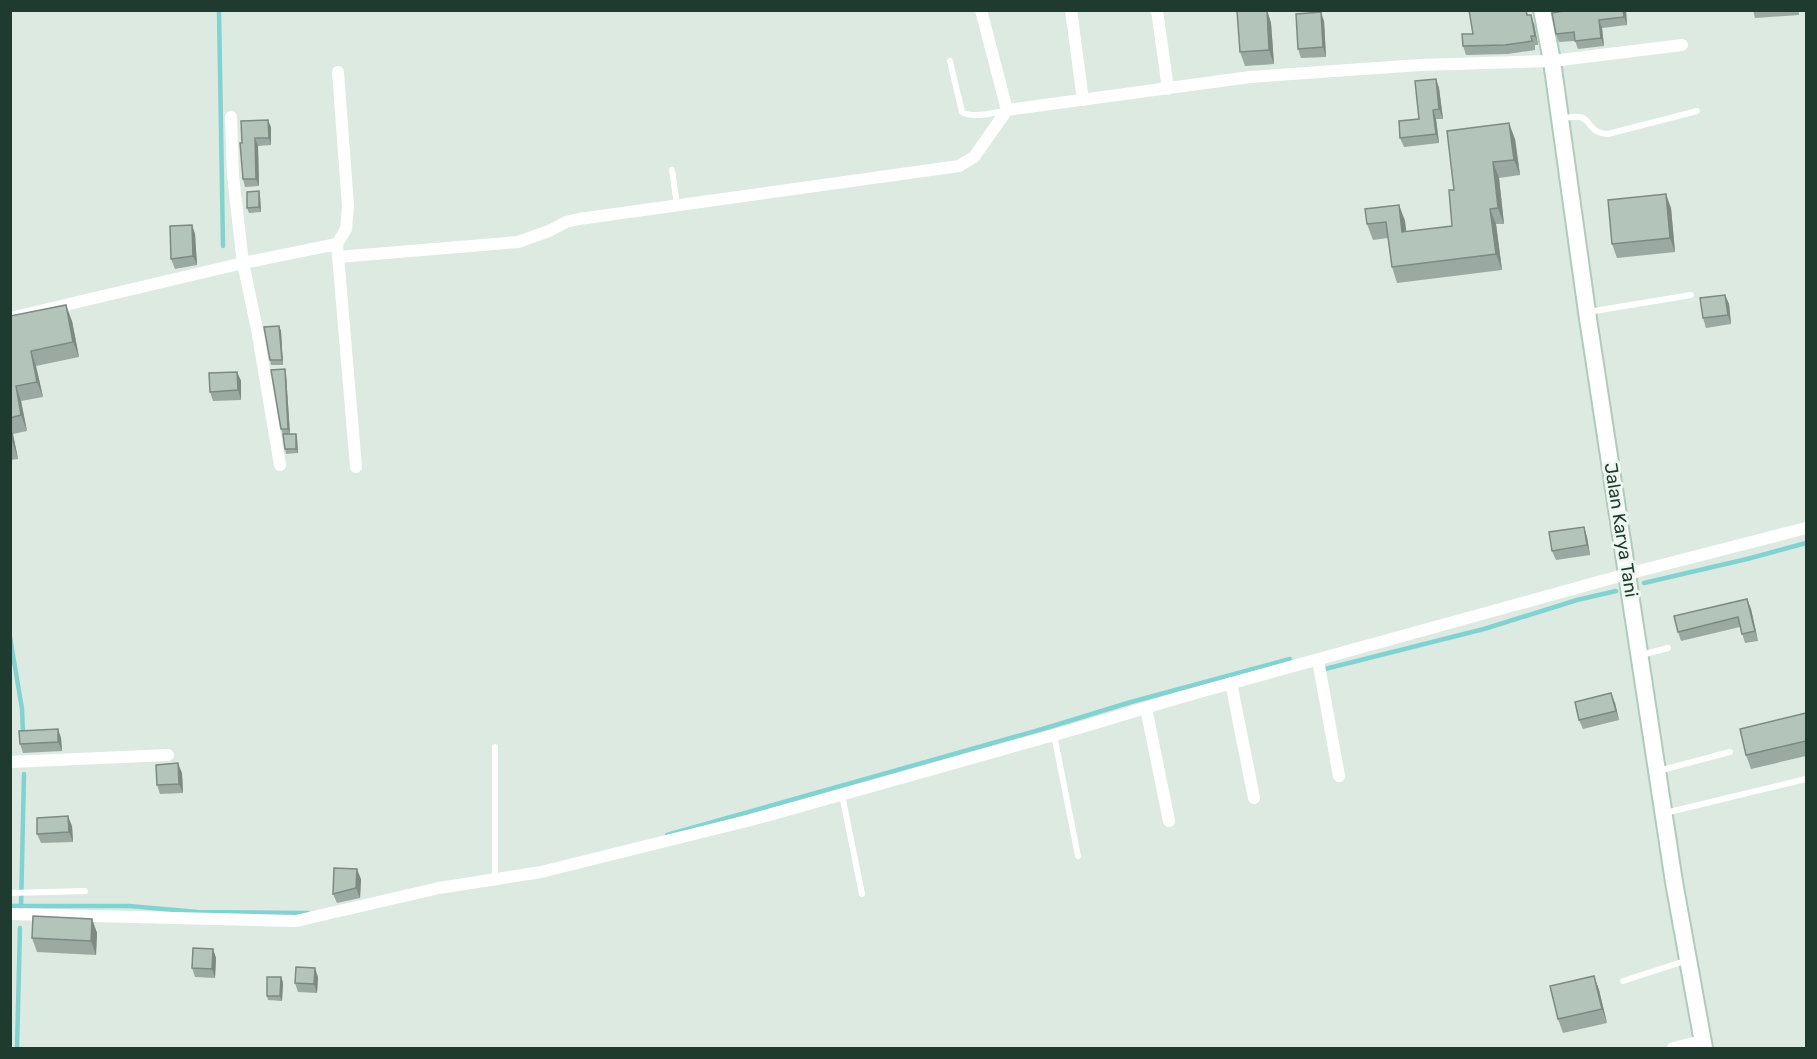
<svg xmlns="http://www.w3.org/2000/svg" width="1817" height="1059" font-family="Rubik,sans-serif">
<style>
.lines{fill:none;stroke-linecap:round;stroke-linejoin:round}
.stream{stroke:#82d2d1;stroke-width:4.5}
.secondary-casing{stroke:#b0cabc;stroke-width:20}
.lane{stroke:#fff;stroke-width:6}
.street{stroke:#fff;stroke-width:12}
.secondary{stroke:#fff;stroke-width:16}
.wall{fill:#9aa9a1}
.shaded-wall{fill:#7d8a83}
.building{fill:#b3c5bb;stroke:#7d8a83;stroke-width:1.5}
.labels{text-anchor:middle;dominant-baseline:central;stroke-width:6;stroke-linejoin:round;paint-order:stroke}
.street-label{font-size:18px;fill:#1f3a2e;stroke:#eef7f1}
</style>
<rect width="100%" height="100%" fill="#ddeae2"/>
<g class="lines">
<!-- stream -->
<path class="stream" d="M219 10 223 246
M1644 583 1747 559 1806 543
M10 637 22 709 23 734
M1321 670 1484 629 1577 600 1616 591
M667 835 1046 728 1131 702 1290 659
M10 906H129L198 912 308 913
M21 908 24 774
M17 1048 20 928"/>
<defs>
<path id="secondary" d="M1542 10 1552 61 1587 312 1674 882 1704 1048"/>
</defs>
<!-- secondary casing -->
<use href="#secondary" class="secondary-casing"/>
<!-- lane -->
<path class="lane" d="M950 61 962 112C973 119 994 112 1006 111
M1561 118C1567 118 1574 116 1580 117 1592 120 1587 132 1608 134L1697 111
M672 170 677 205
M1588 312 1691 295
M1641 655 1668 648
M1054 735 1078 856
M495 747V880
M1658 771 1730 752
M842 795 862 894
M1665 813 1806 779
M10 893 85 891
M1623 981 1688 960"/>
<!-- street -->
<path class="street" d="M1071 10 1083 100
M1157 10 1168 89
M338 72 348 206 346 229 337 244 356 467
M1007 110 1250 77 1420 65 1552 61 1682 45
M231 117 233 176 243 263 257 329 280 465
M338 257 518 242 549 231 566 222 579 219 959 166 974 157 1007 110 981 10
M10 318 243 263 337 244
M1318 660 1339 776
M1231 683 1254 798
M1146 708 1169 821
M10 762 168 755
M10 914 296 921 439 888 541 872 751 820 1086 726 1178 698 1627 574 1806 528
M1673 1048 1702 1041"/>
<!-- secondary -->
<use href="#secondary" class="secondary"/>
</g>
<!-- wall -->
<path class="wall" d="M1267 10 1271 23 1274 64 1245 66 1240 52 1237 11Z
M1526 10 1528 15 1534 24 1538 45H1535V50L1508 54 1466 55 1463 46 1473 34Z
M1626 10 1627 25 1602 28 1604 46 1578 49 1575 41 1559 42 1556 34Z
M1753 10H1799V15L1755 18Z
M1324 21 1326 57 1301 58 1298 49Z
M1436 79 1439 88 1443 119H1436L1439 143 1404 147 1400 138 1419 119Z
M271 127V145L258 146 259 186 245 187 243 179 242 143Z
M1515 139 1520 175 1499 178 1504 224H1496L1502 270 1397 283 1392 267 1388 238 1373 240 1367 224 1399 205 1405 221 1406 232 1452 226 1454 190Z
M259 191 260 196 261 212 249 213 247 208Z
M1671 208 1675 252 1617 258 1612 244Z
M192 225 195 234 197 265 175 269 171 259Z
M1725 295 1729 304 1731 324 1706 328 1703 318Z
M10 316 72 321 79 357 36 366 43 397 21 401 27 431 13 434 18 459 10 460Z
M279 326 281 331 283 365H271L270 360Z
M285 369 286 374 290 434H283L281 429Z
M237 372 241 381V400L213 401 210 392Z
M296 434 297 438 298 453 286 454 285 449Z
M1584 527 1587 537 1590 555 1556 560 1552 551Z
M1747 599 1751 609 1758 641 1745 643 1740 627 1681 641 1678 632Z
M1615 703 1619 720 1583 729 1579 720Z
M1806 713V756L1751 769 1746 755Z
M58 729 61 738 62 751 23 753 20 744Z
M182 773 183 793 160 794 157 785Z
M72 826 73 842 41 843 37 834Z
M361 879 360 898 337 903 333 894Z
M92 919 97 933 96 955 37 952 32 938Z
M213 949 216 958 215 978 195 977 192 968Z
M1594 976 1599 990 1607 1023 1563 1033 1558 1019Z
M318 977 317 993 298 992 295 983Z
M283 982 282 1001 268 1000 267 996Z"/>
<!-- shaded-wall -->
<path class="shaded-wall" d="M1267 10 1271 23 1274 64 1269 50Z
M1623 10H1626L1627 25 1624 17Z
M1321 12 1324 21 1326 57 1323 47Z
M1531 15 1534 24 1538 45 1535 36Z
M1599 20 1602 28 1604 46 1601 38Z
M1436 79 1439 88 1443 119 1439 109Z
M1433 110 1436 119 1439 143 1436 134Z
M268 120 271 127V145L269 138Z
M1509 123 1515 139 1520 175 1514 160Z
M255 138 258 146 259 186 256 179Z
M1493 162 1499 178 1504 224 1498 208Z
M259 191 260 196 261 212 259 207Z
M1666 194 1671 208 1675 252 1670 238Z
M1399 205 1405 221 1408 248 1402 232Z
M1490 209 1496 224 1502 270 1496 254Z
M192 225 195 234 197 265 193 256Z
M1725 295 1729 304 1731 324 1728 315Z
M66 305 72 321 79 357 73 342Z
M279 326 281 331 283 365 282 360Z
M31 351 36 366 43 397 37 382Z
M285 369 286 374 290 434 288 429Z
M237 372 241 381V400L238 390Z
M16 386 21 401 27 431 21 415Z
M10 426 13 434 18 459 13 444 10 433Z
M296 434 297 438 298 453 296 449Z
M1584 527 1587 537 1590 555 1587 545Z
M1747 599 1751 609 1758 641 1755 631Z
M1611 693 1615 703 1619 720 1616 711Z
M58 729 61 738 62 751 58 742Z
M178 763 182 773 183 793 179 784Z
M68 816 72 826 73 842 69 832Z
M357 869 361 879 360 898 356 888Z
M92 919 97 933 96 955 91 941Z
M213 949 216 958 215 978 212 969Z
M315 968 318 977 317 993 314 984Z
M1594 976 1599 990 1607 1023 1602 1009Z
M281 977 283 982 282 1001 280 996Z"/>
<!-- building -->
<path class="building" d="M1267 10 1269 50 1240 52 1237 11Z
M1469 10H1526L1527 15H1531L1535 36H1531L1532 41 1505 45 1463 46 1462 34H1473Z
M1569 10H1623L1624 17 1599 20 1601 38 1575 41 1574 32 1556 34 1552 13Z
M1321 12 1323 47 1298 49 1296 14Z
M1436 79 1439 109 1433 110 1436 134 1400 138 1399 121 1419 119 1415 81Z
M268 120 269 138H255L256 179H243L240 143H242L241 121Z
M1509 123 1514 160 1493 162 1498 208 1490 209 1496 254 1392 267 1386 222 1367 224 1365 209 1399 205 1402 232 1452 226 1449 190H1454L1447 131Z
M259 191V207L247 208V192Z
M1666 194 1670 238 1612 244 1608 200Z
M192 225 193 256 171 259 170 226Z
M1725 295 1728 315 1703 318 1700 298Z
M66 305 73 342 31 351 37 382 16 386 21 415 10 418V316Z
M279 326 282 360H270L264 327Z
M285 369 288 429H281L271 370Z
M237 372 238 390 210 392 209 373Z
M283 434H296V449H285Z
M1584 527 1587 545 1552 551 1549 532Z
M1747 599 1755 631 1742 634 1738 617 1678 632 1674 616Z
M1611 693 1616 711 1579 720 1575 702Z
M1806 713V741L1746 755 1740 729Z
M58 729V742L20 744 19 731Z
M178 763 179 784 157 785 156 765Z
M68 816 69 832 37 834V818Z
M334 868 357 869 356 888 333 894Z
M33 916 92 919 91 941 32 938Z
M193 948 213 949 212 969 192 968Z
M296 967 315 968 314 984 295 983Z
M1594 976 1602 1009 1558 1019 1550 986Z
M267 977H281L280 996H267Z"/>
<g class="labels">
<!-- street labels -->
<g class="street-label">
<text transform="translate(1621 530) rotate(81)">Jalan Karya Tani</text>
</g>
</g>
<!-- border -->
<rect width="1817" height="1059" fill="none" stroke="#1f3a2e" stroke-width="24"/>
</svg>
